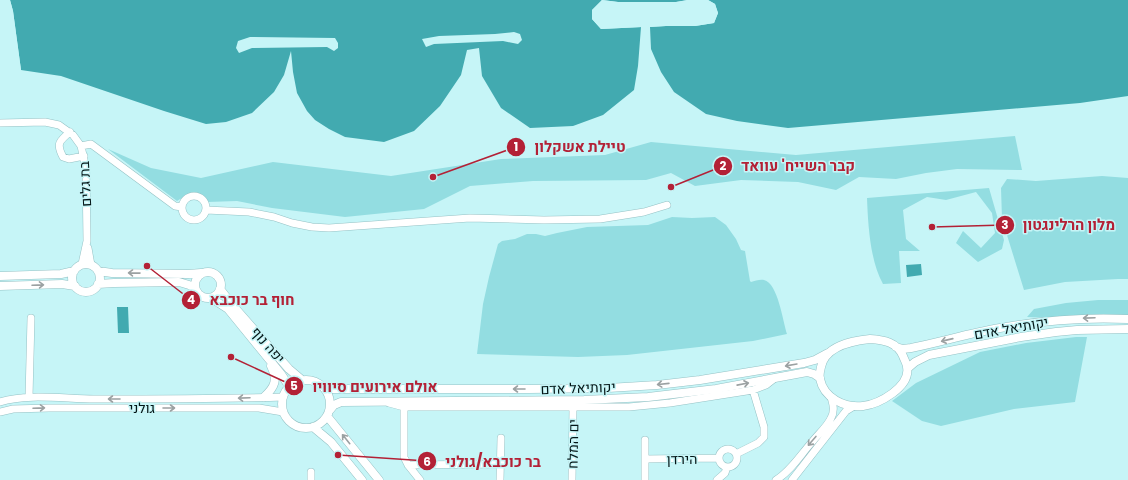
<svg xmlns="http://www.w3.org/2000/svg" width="1128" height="480" font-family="Poppins,Heebo,sans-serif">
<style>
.green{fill:#93dde1}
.water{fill:#42aab0}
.pier{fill:#c6f5f7}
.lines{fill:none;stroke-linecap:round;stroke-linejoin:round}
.minor-casing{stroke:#95c2c5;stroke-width:8}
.major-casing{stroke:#95c2c5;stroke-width:9}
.minor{stroke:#fff;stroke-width:7}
.major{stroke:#fff;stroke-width:8}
.oneway{stroke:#9ba1a2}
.labels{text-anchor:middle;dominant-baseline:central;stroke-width:3;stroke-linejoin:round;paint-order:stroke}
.street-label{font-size:14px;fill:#041516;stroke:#c6f5f7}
.leader{fill:none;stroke:#b32136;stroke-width:1.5}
.callout-dot{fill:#b32136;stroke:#c6f5f7;stroke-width:1.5}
.mark-label{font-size:12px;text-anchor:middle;font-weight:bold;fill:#fff}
.callout-label{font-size:15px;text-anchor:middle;font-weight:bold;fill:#b32136;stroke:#c6f5f7;stroke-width:3;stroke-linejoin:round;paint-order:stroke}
</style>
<rect width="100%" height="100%" fill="#c6f5f7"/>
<!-- green -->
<path class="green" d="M1015 136 1022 170 957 169 926 173 896 179 859 177 836 190 798 182 741 180 695 186 671 173 646 180 533 181 470 186 424 209 345 217 272 208 237 201 207 202C197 190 189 194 177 201L108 149 151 168 201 178 273 162 391 176 501 159 605 155 651 142 796 155Z
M1102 176 1128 178V279H1118L1065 282 1024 290 1002 219 1001 188 1007 179 1036 181Z
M989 188 1004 240 1002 249 978 262 956 243 963 231 981 248 995 233 992 213 976 192 946 200 927 197 903 210 906 239 920 251H899L901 283 883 284C870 261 868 224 867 198Z
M672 217 692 218 715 217 726 225 736 239 741 250 745 251 750 281 751 282C755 281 760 279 764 280 778 283 783 322 787 334L753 341 627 355 578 357 477 354 483 304 489 277 498 244 502 241 515 239 527 234H536L545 236 557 233 587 227 648 225Z
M1098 300H1128V315C1108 315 1088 314 1068 316 1054 317 1041 318 1027 317L1034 309 1066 303Z
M1076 337H1087L1075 402 1014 409 941 426 922 421 892 401 916 383 980 352 1026 343Z"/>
<!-- water -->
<path class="water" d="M10 0H687L676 2H618L602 0 592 10V19L601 29 641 27 638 66 634 90 603 115 573 126 530 128 501 108 482 76 479 48 467 50 461 75 440 106 414 131 384 142 345 137 329 129 315 120 307 111 297 93 293 72 291 51 284 75 274 92 252 113 226 122 206 124 164 111 61 76 21 70 13 11Z
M708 0H1128V96L1080 103 788 128 737 121 706 114 674 92 661 72 651 49 650 27 666 26H695L714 23 718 13 715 4Z
M921 264 922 275 907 277 906 265Z
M117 307H128L129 333H118Z"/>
<!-- pier -->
<path class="pier" d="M8 0H10L13 11 21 70H19L11 11Z
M602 0 618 2H676L689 0 687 2 676 4H618L602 3 594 11V18L602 27 641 25 643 27 601 29 592 19V10Z
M706 0H708L715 4 718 13 714 23 695 26H666L648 27 649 25 666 24H694L713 21 716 13 713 6Z
M514 32 520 34 522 40 518 44 503 41 434 44 426 47 422 39 439 36 495 34Z
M250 37 335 38 338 43V48L334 51 327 47 252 48 239 53 236 48 238 41Z"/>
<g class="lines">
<defs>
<path id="minor" d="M0 123 45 122 59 125 73 135 81 146 86 169 87 241 82 264
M70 132C59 141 56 144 63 157L69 159 84 156
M81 146 91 144 175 206 182 207
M182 208a12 12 0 1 1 24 0a12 12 0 1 1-24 0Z
M206 210 249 212 274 217 292 223 312 227 329 228 470 218 544 220 600 219 644 212 667 205
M88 248 91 265
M29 397 31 318
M0 402C27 393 65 399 94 399 157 399 220 399 283 397
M389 403 404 407H629L670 403 753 390 766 385 775 378
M404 407V457L408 465 420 480
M0 412 13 409 49 408H259L283 412
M719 458a9 9 0 1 1 18 0a9 9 0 1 1-18 0Z
M736 454 758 443 764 437V427L753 390
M645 459 719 458
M408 465 501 464
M311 472V480
M500 480 501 438
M572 480 573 408
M645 480V440
M717 480 725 473 727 467
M776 480C791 471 801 454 812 442 818 434 827 427 831 418 835 411 833 404 831 397
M792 480 846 411 854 406"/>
<path id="major" d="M72 278a14 14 0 1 1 28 0a14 14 0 1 1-28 0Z
M98 271 112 273 188 274 201 273
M195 285a13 13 0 1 1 26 0a13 13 0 1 1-26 0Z
M0 276 61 274 74 271
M98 284 114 283 179 282 189 285 195 288
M0 286 62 284 75 286
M220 289 235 308 289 369 302 380
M211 298 228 309 281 374 289 386
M870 339C884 340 897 342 903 356 904 359 907 364 907 367 911 387 879 404 863 406 844 408 824 398 820 379 819 376 820 371 821 367 825 346 851 341 870 339Z
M896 347 903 349 911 348C941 342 970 333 1000 328 1044 320 1084 317 1128 319
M908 368 915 362 929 355 1021 337 1056 332 1077 330 1128 329
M282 404a24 24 0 1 1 48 0a24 24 0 1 1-48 0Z
M325 389H529L608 388 657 385 700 380 804 363 815 360 828 353
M264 397C275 387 278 380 271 366
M330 410 334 405 341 402 584 400 648 397 716 389 807 372 814 374 820 378
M327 416 379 480
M313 427 331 442 362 480"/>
</defs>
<!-- minor casing -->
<use href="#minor" class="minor-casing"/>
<!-- major casing -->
<use href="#major" class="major-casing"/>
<!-- minor -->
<use href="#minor" class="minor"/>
<!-- major -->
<use href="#major" class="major"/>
</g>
<!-- one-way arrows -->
<defs><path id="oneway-shaft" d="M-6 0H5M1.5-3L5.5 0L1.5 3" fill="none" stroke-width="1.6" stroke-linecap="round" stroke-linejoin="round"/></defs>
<g class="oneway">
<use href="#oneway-shaft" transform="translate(134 273) rotate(-179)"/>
<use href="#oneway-shaft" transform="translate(38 285) rotate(-2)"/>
<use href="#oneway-shaft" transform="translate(1089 318) rotate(178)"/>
<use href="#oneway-shaft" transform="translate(947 340) rotate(167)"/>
<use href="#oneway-shaft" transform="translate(791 365) rotate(170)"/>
<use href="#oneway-shaft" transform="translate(663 384) rotate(174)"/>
<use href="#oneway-shaft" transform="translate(743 384) rotate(-11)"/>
<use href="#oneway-shaft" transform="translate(519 389) rotate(-180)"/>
<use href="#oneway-shaft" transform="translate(244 398) rotate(178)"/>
<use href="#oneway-shaft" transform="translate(114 399) rotate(-180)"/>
<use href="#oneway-shaft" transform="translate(39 408) rotate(-2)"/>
<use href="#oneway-shaft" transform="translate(169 408)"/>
<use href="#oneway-shaft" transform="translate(346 439) rotate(-129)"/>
<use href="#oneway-shaft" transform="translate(812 441) rotate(131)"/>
</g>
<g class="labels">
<!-- street labels -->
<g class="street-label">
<text transform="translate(85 184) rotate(-93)">בת גלים</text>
<text transform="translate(1011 328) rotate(-10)">יקותיאל אדם</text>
<text transform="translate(268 345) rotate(49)">יפה נוף</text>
<text transform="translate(578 388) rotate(-2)">יקותיאל אדם</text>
<text x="142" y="408">גולני</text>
<text transform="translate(573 444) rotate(-89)">ים המלח</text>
<text transform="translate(682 459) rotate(-1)">הירדן</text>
</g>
</g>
<!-- callouts -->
<path class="leader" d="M433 177L516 147M671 187L723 166M932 227L1005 225M147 266L191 300M231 357L294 386M338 455L427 461"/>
<g class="callout-dot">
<circle cx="433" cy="177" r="4"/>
<circle cx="671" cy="187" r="4"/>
<circle cx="932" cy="227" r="4"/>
<circle cx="147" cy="266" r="4"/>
<circle cx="231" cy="357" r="4"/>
<circle cx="338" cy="455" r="4"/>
<circle cx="516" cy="147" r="10"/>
<circle cx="723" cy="166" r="10"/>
<circle cx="1005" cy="225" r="10"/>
<circle cx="191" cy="300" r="10"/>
<circle cx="294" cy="386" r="10"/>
<circle cx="427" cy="461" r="10"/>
</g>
<g class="mark-label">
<text x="516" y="151">1</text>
<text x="723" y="170">2</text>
<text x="1005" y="229">3</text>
<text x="191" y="304">4</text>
<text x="294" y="390">5</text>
<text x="427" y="466">6</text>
</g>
<g class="callout-label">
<text x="580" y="152">טיילת אשקלון</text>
<text x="798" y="171">קבר השייח' עוואד</text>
<text x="1069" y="230">מלון הרלינגטון</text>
<text x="252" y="305">חוף בר כוכבא</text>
<text x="375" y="392">אולם אירועים סיוויו</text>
<text x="493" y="467">בר כוכבא/גולני</text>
</g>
</svg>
